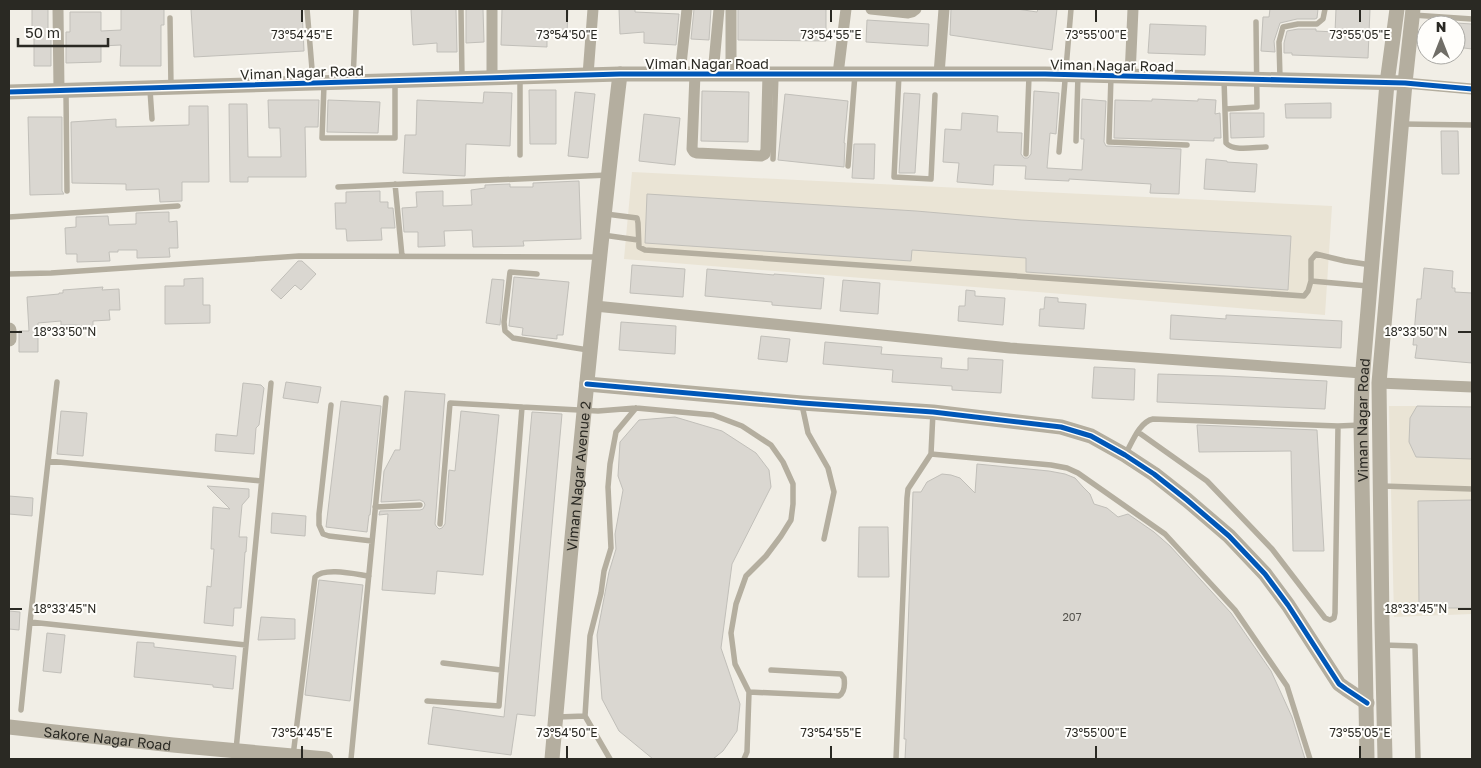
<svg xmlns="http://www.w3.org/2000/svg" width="1481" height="768" font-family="'Golos Text',sans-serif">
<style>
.built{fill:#eae4d5}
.building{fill:#dad7d1;stroke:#c1bfb9}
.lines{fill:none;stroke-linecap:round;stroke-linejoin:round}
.service{stroke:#b4ae9f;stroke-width:5.5}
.minor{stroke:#b4ae9f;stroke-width:11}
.tertiary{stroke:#b4ae9f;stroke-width:15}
.cycleway-casing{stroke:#fffefb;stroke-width:8}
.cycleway{stroke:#0057b8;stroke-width:5}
.ticks{fill:none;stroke:#2a2923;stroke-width:2}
.labels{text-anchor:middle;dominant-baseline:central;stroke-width:4;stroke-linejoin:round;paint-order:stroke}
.number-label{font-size:11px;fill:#56544e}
.street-label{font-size:14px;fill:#2a2923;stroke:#fffefb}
.ticks-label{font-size:12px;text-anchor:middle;fill:#2a2923;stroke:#fffefb;stroke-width:4;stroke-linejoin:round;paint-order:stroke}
</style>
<rect width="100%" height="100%" fill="#f1eee6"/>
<!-- built -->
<path class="built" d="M632 172 1332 206 1325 315 624 259Z
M1389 406H1472V614L1394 617Z"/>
<!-- building -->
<path class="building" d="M32 9H48V32H51V66H34V29H32Z
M121 9H164V25H161V66H120L121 45 101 46V62L66 63V32H70V12H101V31L121 30Z
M191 9H302L304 51 194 57Z
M411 9H456L457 52H437V43L413 45Z
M466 9H483L484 42 466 43Z
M502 9H568L567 33H547V47L501 45Z
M619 9H635V12L679 14 676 45 644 43V32L620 34Z
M694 9H711L709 40 691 39Z
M738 9H826V41L738 40Z
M951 9H1017L1037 12 1038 9H1057L1052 50 950 35Z
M1270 9H1318L1317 18 1315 19H1297L1280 23 1274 41 1275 52 1261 51 1263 17H1269Z
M1336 9H1370L1368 58 1292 55V53H1284V43L1287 31 1298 29H1316V31L1335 32Z
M867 20 929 24 928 46 866 42Z
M1456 23 1472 24V49L1456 47Z
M1150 24 1206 26 1205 55 1148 53Z
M529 90H556V144H530Z
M702 91 749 92 748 142 701 141Z
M1034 91 1059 93 1056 134 1050 133 1047 168 1082 170 1084 139H1081L1082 99 1106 101 1104 142 1106 146 1181 149 1179 194 1150 193 1151 184 1069 179V181L1025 179 1026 166 994 165 993 185 957 182 959 163 943 162 945 129 961 130 962 113 998 116 997 132 1022 133 1021 154 1024 158H1028L1031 154Z
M484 92 512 93 510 146 466 144 465 176 403 173 405 135H416L417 100 483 103Z
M575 92 595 94 588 158 568 156Z
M904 93 920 94 915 173H899Z
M785 94 848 101 844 143H845L844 167 778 160Z
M1152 99 1198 101V99L1216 100 1215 114 1220 113 1221 138H1214V141L1114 138 1115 100 1152 101Z
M268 100H319L318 127H305L306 177H248V182H230L229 104H247L248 157H281L280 128H269Z
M328 100 380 102 378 133 327 132Z
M1331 103V118H1286L1285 104Z
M189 106H208L209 182H182V201L160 202 159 189 126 190V184L72 183 71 122 116 119V127L189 125Z
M1230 113H1264V137L1231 138Z
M644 114 680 118 675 165 639 161Z
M28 117H62V191L64 194 30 195Z
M1441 131H1458L1459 174H1442Z
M854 144H875L874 179 852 178Z
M1206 159 1227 161V162L1257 164 1255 192 1204 189Z
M579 181 581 239 523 241 524 246 473 247 472 230 444 231 445 246 418 247V232H404L402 208 417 207 416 192 443 191V206L472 205 471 190 485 188V185L510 184V187H533V183Z
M380 191V202H388V208H393L395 228H381L382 240 347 241 346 229H336L335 203H346V192Z
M647 194 916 211 1021 220 1291 236 1288 290 1026 272V258L912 250 911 261 645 243Z
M169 212V222L177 221 178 248H169L170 257 137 258V250H118V252H109L110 261 77 262V254H66L65 228 76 227V217L108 216 109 225 136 224V213Z
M298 261H302L316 274 301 290 295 285 281 299 271 290Z
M632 265 685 269 683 297 630 293Z
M1424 268 1453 271 1452 288H1455V292L1472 293V363L1415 358 1417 345H1413L1417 299H1421Z
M707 269 774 275V274L824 278 821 309 772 305V302L705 296Z
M514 277 569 282 563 335H557V339L522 335 523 328 509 326Z
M203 278V305H210V323L165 324V286H184V279Z
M492 279 504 280 500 325 486 323Z
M843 280 880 283 878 314 840 311Z
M103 287 102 290 119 289 120 310H109L110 320 93 321V327L76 325H61V321L38 323V352H19V331H29L27 297 59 294V293H63V290Z
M966 290 975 291V296L1005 298 1003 325 958 321 959 306H965Z
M1045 297 1058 298V302L1086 304 1084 329 1039 326 1040 309H1044Z
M1171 315 1226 319V315L1342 321 1341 348 1170 339Z
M621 322 676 326 675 354 619 350Z
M761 336 790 339 787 362 758 359Z
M825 342 882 347 881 354 942 358 941 368 968 370V358L1003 360 1001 393 952 390V386L892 382 893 370 823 364Z
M1094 367 1135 369 1134 400 1092 398Z
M1158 374 1225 376 1327 381 1325 409 1157 402Z
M286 382 321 387 318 403 283 398Z
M243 383 261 385 264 388 259 425 256 428 254 454 215 451 216 434 237 436Z
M405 391 445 394 435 524 436 526 439 529 442 528 445 524 449 470 455 471 461 411 499 415 483 575 437 571 435 594 382 590 388 514 379 515 380 511 420 510 423 509 425 505 424 502 420 500 381 502 384 471 395 450H400Z
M341 401 381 406 370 515H369L367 532 326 527Z
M1417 406 1472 407V459L1416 457 1409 442 1410 418Z
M61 411 87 413 83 456 57 454Z
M532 412 562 414 535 716 517 714 511 755 428 744 433 707 504 717Z
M675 417 722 431 756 453 769 470 771 487 732 564 721 648 740 704 737 731 723 751 713 759H653L619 731 602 699 597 635 609 572 616 549 615 534 623 490 618 476 620 442 639 420Z
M1197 425 1317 430 1324 551H1293L1291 451 1199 452Z
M977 464 1049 471 1065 474 1075 478 1083 487 1090 494 1094 504 1107 508 1118 517 1128 514 1154 532 1170 546 1231 613 1271 671 1292 717 1305 759H905L906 739H904L913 492H921L927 482 942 474 951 475 960 478 975 493Z
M207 486 249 489V497L242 505 239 537H247L246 552H245L241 608H234L233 626 204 623 207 586 211 587 214 549H211L213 507 230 509Z
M9 496 33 498 32 516 9 514Z
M1472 500V608H1419L1418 501Z
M272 513 306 516 305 536 271 533Z
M859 527H888L889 577H858Z
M319 580 363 585 350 701 305 695Z
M9 611 20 612 19 630 9 629Z
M261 617 295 619V639L258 640Z
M47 633 65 635 61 673 43 671Z
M137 642 154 643V647L236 656 233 689 213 687V685L134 677Z"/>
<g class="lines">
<!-- service -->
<path class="service" d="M307 9 313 81
M461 9 462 78
M1413 15 1472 19
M170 18 171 87
M899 74 894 177 931 179 935 95
M1111 76 1109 142 1187 145
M1280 78 1279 42 1283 27 1298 24H1317L1323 19 1325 9
M1224 79 1226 143C1234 152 1255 147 1266 147
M353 81 356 9
M324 85 322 138H395V80
M150 90 152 119
M66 92 67 191
M1226 109 1257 107 1256 22
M1402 124 1472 125
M1076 141 1078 75
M1059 152 1071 9
M1026 154 1029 76
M520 155V77
M773 159 776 74
M848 166 855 74
M395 184 402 256
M338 187 608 175
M606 214 637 218 638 223 639 247 645 250 1304 296 1308 291 1311 281V260L1316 254 1345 261 1371 265
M9 217 178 206
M603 235 638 240
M9 274 51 273 299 256 598 257
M537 274 510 272 504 322 505 331 513 338 588 350
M1311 281 1368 286
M331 405 319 514V525L323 534 329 536 372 541
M802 405 808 433 828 468 834 492 824 539
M1338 426 1361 425
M931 454 1051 465 1067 468 1078 473 1165 534 1235 610 1287 686 1310 759
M1125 455C1132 443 1139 422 1153 419L1338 426 1335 613 1334 618 1330 620 1325 618 1272 549 1207 481 1138 432
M48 461 261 481
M1382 486 1472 489
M375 507 420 505
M440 524 450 403 522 407
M30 622 246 645
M1383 645 1415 646 1418 759
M443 663 501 670
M749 692 839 696C845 692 845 685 844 678L841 674 771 670
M427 701 499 706 522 407 598 411 636 408 713 415 742 426 771 445 783 462 793 484V504L791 520 781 536 766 556 746 576 736 604 731 633 735 664 749 692 747 752 744 759
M21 710 30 622 57 382
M585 716 590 636 601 593 604 571 611 548 608 487 610 464 616 432 636 408
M558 717 585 716 610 759
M236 750 271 383
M293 756 315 577C324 567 355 574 369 576
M351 759 386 398
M896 759 907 498 908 489 931 454 933 412"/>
<!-- minor -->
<path class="minor" d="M58 9 59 90
M492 9V77
M871 9 908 13 912 12 916 9
M680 74 687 9
M695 74 692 149 694 152 697 153 761 156 765 154 766 149 768 74
M713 74 719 9
M731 74V9
M838 74 846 9
M939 74 944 9
M588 75 593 9
M1130 76 1133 9
M1405 83 1472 89
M595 306 1010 348 1362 373
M1379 383 1472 387"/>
<!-- tertiary -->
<g class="tertiary">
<path d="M9 92 620 74H1045L1405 83"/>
<path d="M9 330V339"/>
<path d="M587 384 802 403 933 412 1061 427 1091 436 1125 455 1154 474 1187 500 1229 536 1265 574 1288 605 1339 684 1346 689 1367 703"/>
<path id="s1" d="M9 727 173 745 326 759"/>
<path id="s2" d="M552 759C572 531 593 302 620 74"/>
<path id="s3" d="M1367 759 1361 425 1362 381 1387 83 1397 9"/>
<path d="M1385 759 1382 624 1379 383 1405 83 1413 9"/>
</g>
<defs>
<path id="cycleway" d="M9 92 620 74H1045L1405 83 1472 89
M587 384 802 403 933 412 1061 427 1091 436 1125 455 1154 474 1187 500 1229 536 1265 574 1288 605 1339 684 1346 689 1367 703"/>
</defs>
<!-- cycleway casing -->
<use href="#cycleway" class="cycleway-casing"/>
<!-- cycleway -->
<use href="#cycleway" class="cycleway"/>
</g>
<!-- ticks -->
<path class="ticks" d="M302 10V22M567 10V22M831 10V22M1096 10V22M1360 10V22M10 332H22M1458 332H1471M10 609H22M1458 609H1471M302 746V758M567 746V758M831 746V758M1096 746V758M1360 746V758"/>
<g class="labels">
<!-- number labels -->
<g class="number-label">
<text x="1072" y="616">207</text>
</g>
<!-- street labels -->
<g class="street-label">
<text x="707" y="63">Viman Nagar Road</text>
<text transform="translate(1112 65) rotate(1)">Viman Nagar Road</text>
<text transform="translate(302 72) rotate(-2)">Viman Nagar Road</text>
<text stroke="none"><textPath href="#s3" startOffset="339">Viman Nagar Road</textPath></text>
<text stroke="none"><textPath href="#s2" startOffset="284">Viman Nagar Avenue 2</textPath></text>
<text stroke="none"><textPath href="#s1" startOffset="99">Sakore Nagar Road</textPath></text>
</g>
</g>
<g class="ticks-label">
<text x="302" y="39">73°54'45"E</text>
<text x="567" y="39">73°54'50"E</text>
<text x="831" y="39">73°54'55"E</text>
<text x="1096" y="39">73°55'00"E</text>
<text x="1360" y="39">73°55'05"E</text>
<text x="65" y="336">18°33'50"N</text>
<text x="1416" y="336">18°33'50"N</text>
<text x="65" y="613">18°33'45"N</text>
<text x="1416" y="613">18°33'45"N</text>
<text x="302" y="737">73°54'45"E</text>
<text x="567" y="737">73°54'50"E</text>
<text x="831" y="737">73°54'55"E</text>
<text x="1096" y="737">73°55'00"E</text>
<text x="1360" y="737">73°55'05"E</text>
</g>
<!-- border -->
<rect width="1481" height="768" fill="none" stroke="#2a2923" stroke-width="20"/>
<!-- north arrow -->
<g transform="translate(1441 40)"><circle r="24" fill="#fffefb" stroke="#aaa9a5"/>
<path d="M0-4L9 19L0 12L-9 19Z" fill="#706e67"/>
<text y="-8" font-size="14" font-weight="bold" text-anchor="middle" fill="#2a2923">N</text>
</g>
<!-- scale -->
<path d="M18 38v8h90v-8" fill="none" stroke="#2a2923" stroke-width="2.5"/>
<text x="25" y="38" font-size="15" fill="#2a2923" stroke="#fffefb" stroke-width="4" paint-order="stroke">50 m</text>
</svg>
